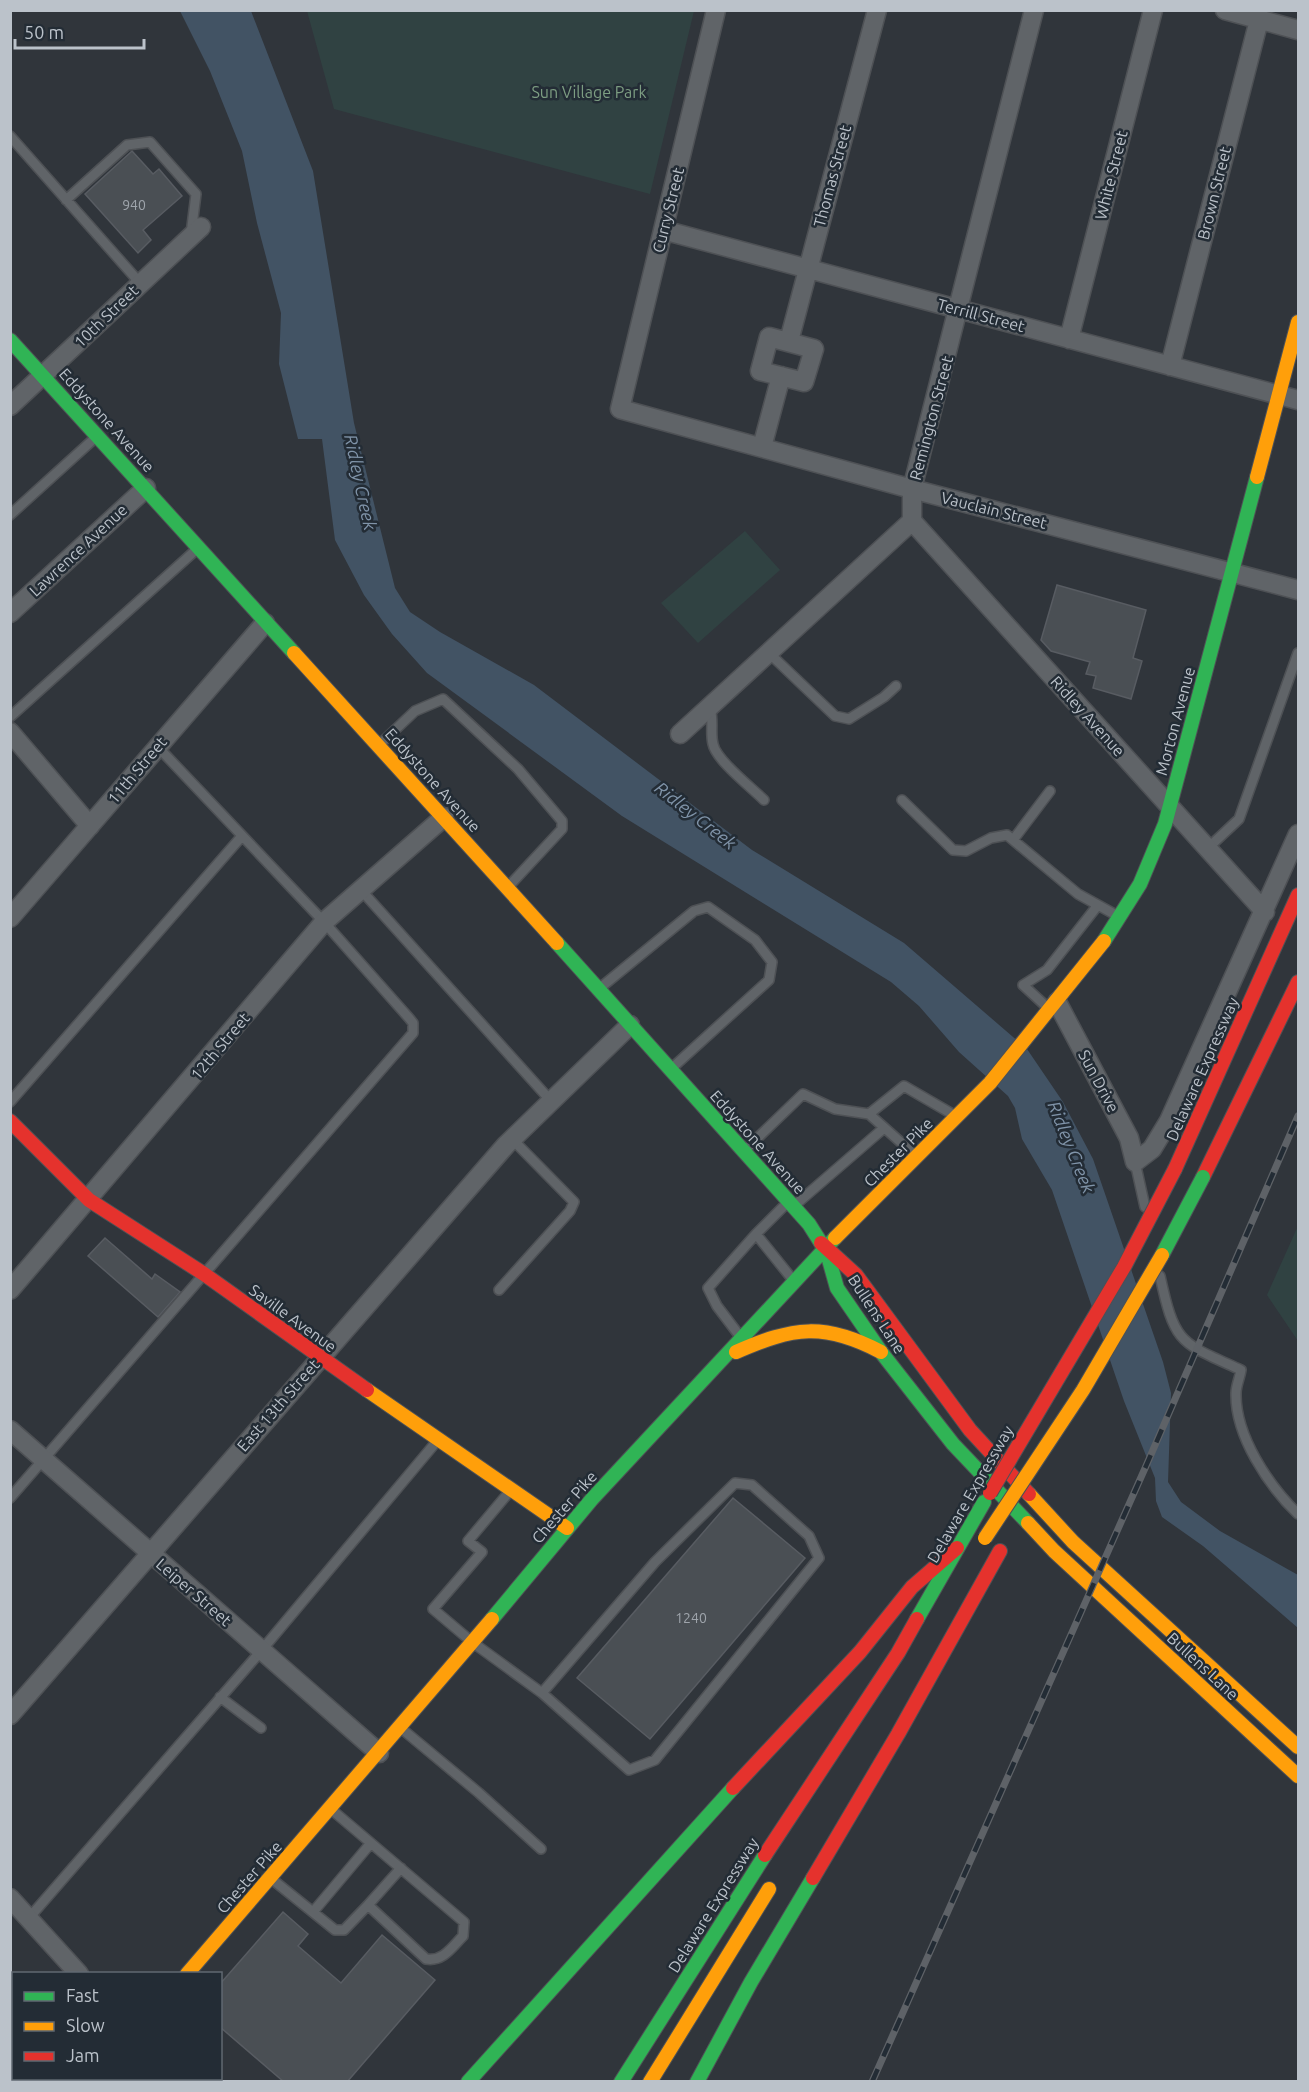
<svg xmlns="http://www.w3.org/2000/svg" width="1309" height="2092" font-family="Ubuntu,sans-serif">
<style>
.green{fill:#304242}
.water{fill:#425364}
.building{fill:#4a4f54;stroke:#585c62;stroke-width:1.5}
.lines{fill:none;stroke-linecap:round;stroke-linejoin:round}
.lane-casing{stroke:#4e5155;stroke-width:12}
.street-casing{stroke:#4e5155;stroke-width:21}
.fast-casing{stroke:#4e5155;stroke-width:16}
.slow-casing{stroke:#4e5155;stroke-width:16}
.jam-casing{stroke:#4e5155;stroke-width:16}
.lane{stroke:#606468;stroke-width:9}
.street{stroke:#606468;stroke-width:18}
.fast{stroke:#30b455;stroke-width:14}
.slow{stroke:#ff9f0a;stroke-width:14}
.jam{stroke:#e5322d;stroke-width:14}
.rail-casing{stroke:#5e6267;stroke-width:7}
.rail{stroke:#232c35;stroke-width:4.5;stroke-dasharray:14;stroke-linecap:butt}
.fast-bridge-casing{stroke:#4c5157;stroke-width:16;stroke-linecap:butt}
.slow-bridge-casing{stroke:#4c5157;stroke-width:16;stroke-linecap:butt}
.jam-bridge-casing{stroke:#4c5157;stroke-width:16;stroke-linecap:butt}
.fast-bridge{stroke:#30b455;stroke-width:14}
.slow-bridge{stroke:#ff9f0a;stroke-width:14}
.jam-bridge{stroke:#e5322d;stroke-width:14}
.labels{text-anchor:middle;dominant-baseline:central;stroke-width:5;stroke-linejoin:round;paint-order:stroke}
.number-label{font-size:14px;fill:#9fa5ac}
.park-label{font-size:16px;fill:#7d9d82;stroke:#232c35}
.street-label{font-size:16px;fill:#bbc2ca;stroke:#232c35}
.water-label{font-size:18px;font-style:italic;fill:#8094a9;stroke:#232c35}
</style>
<rect width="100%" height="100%" fill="#30353b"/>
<!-- green -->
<path class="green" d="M307 11H694L650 194 334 109Z
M745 531 780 570 698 643 661 603Z
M1298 1226V1341L1267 1295Z"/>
<!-- water -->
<path class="water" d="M180 11H251L313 171 354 423 395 588 410 612 440 632 534 685 752 850 904 943 1027 1049 1063 1102 1093 1159 1163 1362 1171 1393 1168 1482 1181 1502 1220 1531 1298 1575V1628L1203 1546 1162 1517 1156 1501 1155 1478 1124 1401 1052 1190 1022 1139 1015 1108 1008 1096 959 1052 919 1006 891 982 622 816 427 673 392 634 364 595 335 540 322 439H298L279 364 281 313 257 223 242 151 210 71Z"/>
<!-- building -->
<path class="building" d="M132 151 153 174 159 169 182 196 143 230 151 240 138 253 85 194Z
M1057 585 1146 610 1133 658 1142 661 1131 699 1093 688 1096 676 1086 674 1090 662 1051 651 1041 640Z
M105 1238 152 1279 155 1274 180 1292 158 1317 88 1256Z
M733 1498 805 1558 650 1739 577 1678Z
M283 1912 308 1934 298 1946 341 1983 382 1935 435 1980 347 2082H284L220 2027V1984Z"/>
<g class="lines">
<defs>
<path id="lane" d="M10 136 140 283
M66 200 127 145 150 142 196 194 191 234
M10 515 96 437
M769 653 835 716 849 719 884 697 896 686
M710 707C714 723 710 732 713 744 716 760 752 788 764 800
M10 717 197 549
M379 745 415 711 443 699 518 769 562 821V829L509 886
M902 800 953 850 966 851 991 838 1007 835 1078 894 1116 915
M1013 840 1050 791
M1208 848 1239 819 1298 653
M361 890 551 1101
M600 988 694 911 708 907 755 940 772 962 769 980 672 1068
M1048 1008 1023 985 1047 970 1098 905
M10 1102 242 836
M869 1114 904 1086 954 1115
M745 1150 803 1094 835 1109 869 1114 915 1155
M1135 1162 1145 1207
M795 1205 884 1128
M756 1234 787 1203
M1160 1276C1175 1345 1180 1342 1241 1370 1240 1377 1236 1386 1236 1393 1235 1436 1269 1486 1298 1514
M499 1290 570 1211 574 1202 512 1139
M739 1335 717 1306 708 1288 756 1234 793 1280
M510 1491 468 1541 482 1552 433 1609 472 1642 542 1693 629 1770 655 1760 819 1558 809 1536 752 1485 735 1483 655 1562 542 1693
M10 1498 413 1033V1023L409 1018 324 922 157 746
M220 1697 261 1728
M402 1729 479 1793 541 1849
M273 1880 335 1930H344L368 1905 426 1959C443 1962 452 1947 463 1936L464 1922 332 1810
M368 1905 401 1868
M313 1912 371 1843
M29 1918 261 1651 437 1441
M10 2007 14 2011
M10 2075 14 2072"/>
<path id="street" d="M716 10 620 409 912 489 1298 590
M1225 10 1298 30
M663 230 1298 400
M769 337 814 349 804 382 760 371Z
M1069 339 1153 10
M789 341 877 10
M1170 366 1259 20
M10 406 201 227
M762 447 781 376
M912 521 1265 912
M10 613 146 488
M10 732 90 826
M680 734 912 521V489L1034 10
M10 918 265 623
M1057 1002 1129 1138 1135 1162 1152 1149 1169 1121 1298 834
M10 1290 324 922 444 817
M10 1430 379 1753
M10 1715 506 1145 630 1025
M10 1898 79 1974"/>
<path id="fast" d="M10 340 294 653
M1104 941 1140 884 1165 824 1257 477
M557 943 809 1224 821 1243
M826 1249 837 1288 881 1352 953 1444 1028 1523
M492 1619 592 1499 835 1238
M917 1619 984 1502
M92 2082 94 2078
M468 2082 733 1788
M621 2082 765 1855
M697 2082 751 1982 813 1878"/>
<path id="slow" d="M1257 477 1298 322
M294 653 557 943
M835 1238 990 1083 1104 941
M736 1352C793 1327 824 1322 881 1352
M367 1390 567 1528
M1029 1494 1073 1542 1298 1747
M1028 1523 1054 1551 1298 1776
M187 1974 492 1619
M650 2082 769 1889"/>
<path id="jam" d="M10 1121 89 1200 204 1274 367 1390
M1175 1169 1298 895
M1203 1177 1298 982
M821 1243 856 1275 970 1430 1029 1494
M733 1788 860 1652 912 1587 957 1548
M765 1855 898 1653 917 1619
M813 1878 898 1734 1000 1551"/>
</defs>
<!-- lane casing -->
<use href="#lane" class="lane-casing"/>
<!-- street casing -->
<use href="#street" class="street-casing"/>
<!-- fast casing -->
<use href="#fast" class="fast-casing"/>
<!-- slow casing -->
<use href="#slow" class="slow-casing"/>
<!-- jam casing -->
<use href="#jam" class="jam-casing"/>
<!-- lane -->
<use href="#lane" class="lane"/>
<!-- street -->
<use href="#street" class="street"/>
<!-- fast -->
<use href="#fast" class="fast"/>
<!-- slow -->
<use href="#slow" class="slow"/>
<!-- jam -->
<use href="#jam" class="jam"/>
<defs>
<path id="rail" d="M872 2082 1146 1466 1298 1116"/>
</defs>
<!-- rail casing -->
<use href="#rail" class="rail-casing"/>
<!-- rail -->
<use href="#rail" class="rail"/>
<defs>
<path id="fast-bridge" d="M1162 1255 1203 1177"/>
<path id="slow-bridge" d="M985 1538 1083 1390 1162 1255"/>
<path id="jam-bridge" d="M990 1493 1124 1267 1175 1169"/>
</defs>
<!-- fast-bridge casing -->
<use href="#fast-bridge" class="fast-bridge-casing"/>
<!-- slow-bridge casing -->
<use href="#slow-bridge" class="slow-bridge-casing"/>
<!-- jam-bridge casing -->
<use href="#jam-bridge" class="jam-bridge-casing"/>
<!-- fast-bridge -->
<use href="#fast-bridge" class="fast-bridge"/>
<!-- slow-bridge -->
<use href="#slow-bridge" class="slow-bridge"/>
<!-- jam-bridge -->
<use href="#jam-bridge" class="jam-bridge"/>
</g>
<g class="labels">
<!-- number labels -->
<g class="number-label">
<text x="134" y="205">940</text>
<text x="691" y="1618">1240</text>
</g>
<!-- park labels -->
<g class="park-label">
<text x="589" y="92">Sun Village Park</text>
</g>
<!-- street labels -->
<g class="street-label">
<text transform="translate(1111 175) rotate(-76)">White Street</text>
<text transform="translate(832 176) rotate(-75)">Thomas Street</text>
<text transform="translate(1214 193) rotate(-76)">Brown Street</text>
<text transform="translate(668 210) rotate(-76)">Curry Street</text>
<text transform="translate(981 315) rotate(15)">Terrill Street</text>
<text transform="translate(106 316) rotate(-44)">10th Street</text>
<text transform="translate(931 418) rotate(-75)">Remington Street</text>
<text transform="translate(107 420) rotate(48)">Eddystone Avenue</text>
<text transform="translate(994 510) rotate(14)">Vauclain Street</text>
<text transform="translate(78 550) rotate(-43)">Lawrence Avenue</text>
<text transform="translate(1088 716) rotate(48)">Ridley Avenue</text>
<text transform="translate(1175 721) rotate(-75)">Morton Avenue</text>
<text transform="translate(137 770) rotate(-50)">11th Street</text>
<text transform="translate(433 780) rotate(48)">Eddystone Avenue</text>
<text transform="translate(220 1046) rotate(-50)">12th Street</text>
<text transform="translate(1202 1069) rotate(-66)">Delaware Expressway</text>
<text transform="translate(1099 1081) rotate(62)">Sun Drive</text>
<text transform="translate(758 1142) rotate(48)">Eddystone Avenue</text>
<text transform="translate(898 1152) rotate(-45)">Chester Pike</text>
<text transform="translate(877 1314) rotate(57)">Bullens Lane</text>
<text transform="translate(293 1318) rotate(36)">Saville Avenue</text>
<text transform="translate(278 1405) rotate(-49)">East 13th Street</text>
<text transform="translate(970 1494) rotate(-60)">Delaware Expressway</text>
<text transform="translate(564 1507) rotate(-49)">Chester Pike</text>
<text transform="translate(194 1592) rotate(41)">Leiper Street</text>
<text transform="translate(1203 1666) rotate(43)">Bullens Lane</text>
<text transform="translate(249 1877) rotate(-49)">Chester Pike</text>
<text transform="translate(713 1905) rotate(-58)">Delaware Expressway</text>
</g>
<!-- water labels -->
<g class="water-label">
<text transform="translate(361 482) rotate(78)">Ridley Creek</text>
<text transform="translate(696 815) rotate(38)">Ridley Creek</text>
<text transform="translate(1072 1147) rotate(68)">Ridley Creek</text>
</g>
</g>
<!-- border -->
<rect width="1309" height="2092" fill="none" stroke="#bbc2ca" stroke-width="24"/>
<!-- legend -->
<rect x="12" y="1972" width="210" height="108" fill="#232c35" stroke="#606871" stroke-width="1.5"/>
<rect x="24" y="1992" width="30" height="9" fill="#30b455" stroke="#606871" stroke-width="1.5"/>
<text x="66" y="2002" font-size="18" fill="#bbc2ca">Fast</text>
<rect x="24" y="2022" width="30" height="9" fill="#ff9f0a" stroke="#606871" stroke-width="1.5"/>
<text x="66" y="2032" font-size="18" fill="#bbc2ca">Slow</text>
<rect x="24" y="2052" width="30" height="9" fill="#e5322d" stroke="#606871" stroke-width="1.5"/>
<text x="66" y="2062" font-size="18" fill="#bbc2ca">Jam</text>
<!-- scale -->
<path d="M15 39v9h129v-9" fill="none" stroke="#bbc2ca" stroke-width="3"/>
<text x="24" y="39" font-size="18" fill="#bbc2ca" stroke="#232c35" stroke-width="4.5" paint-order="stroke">50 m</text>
</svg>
